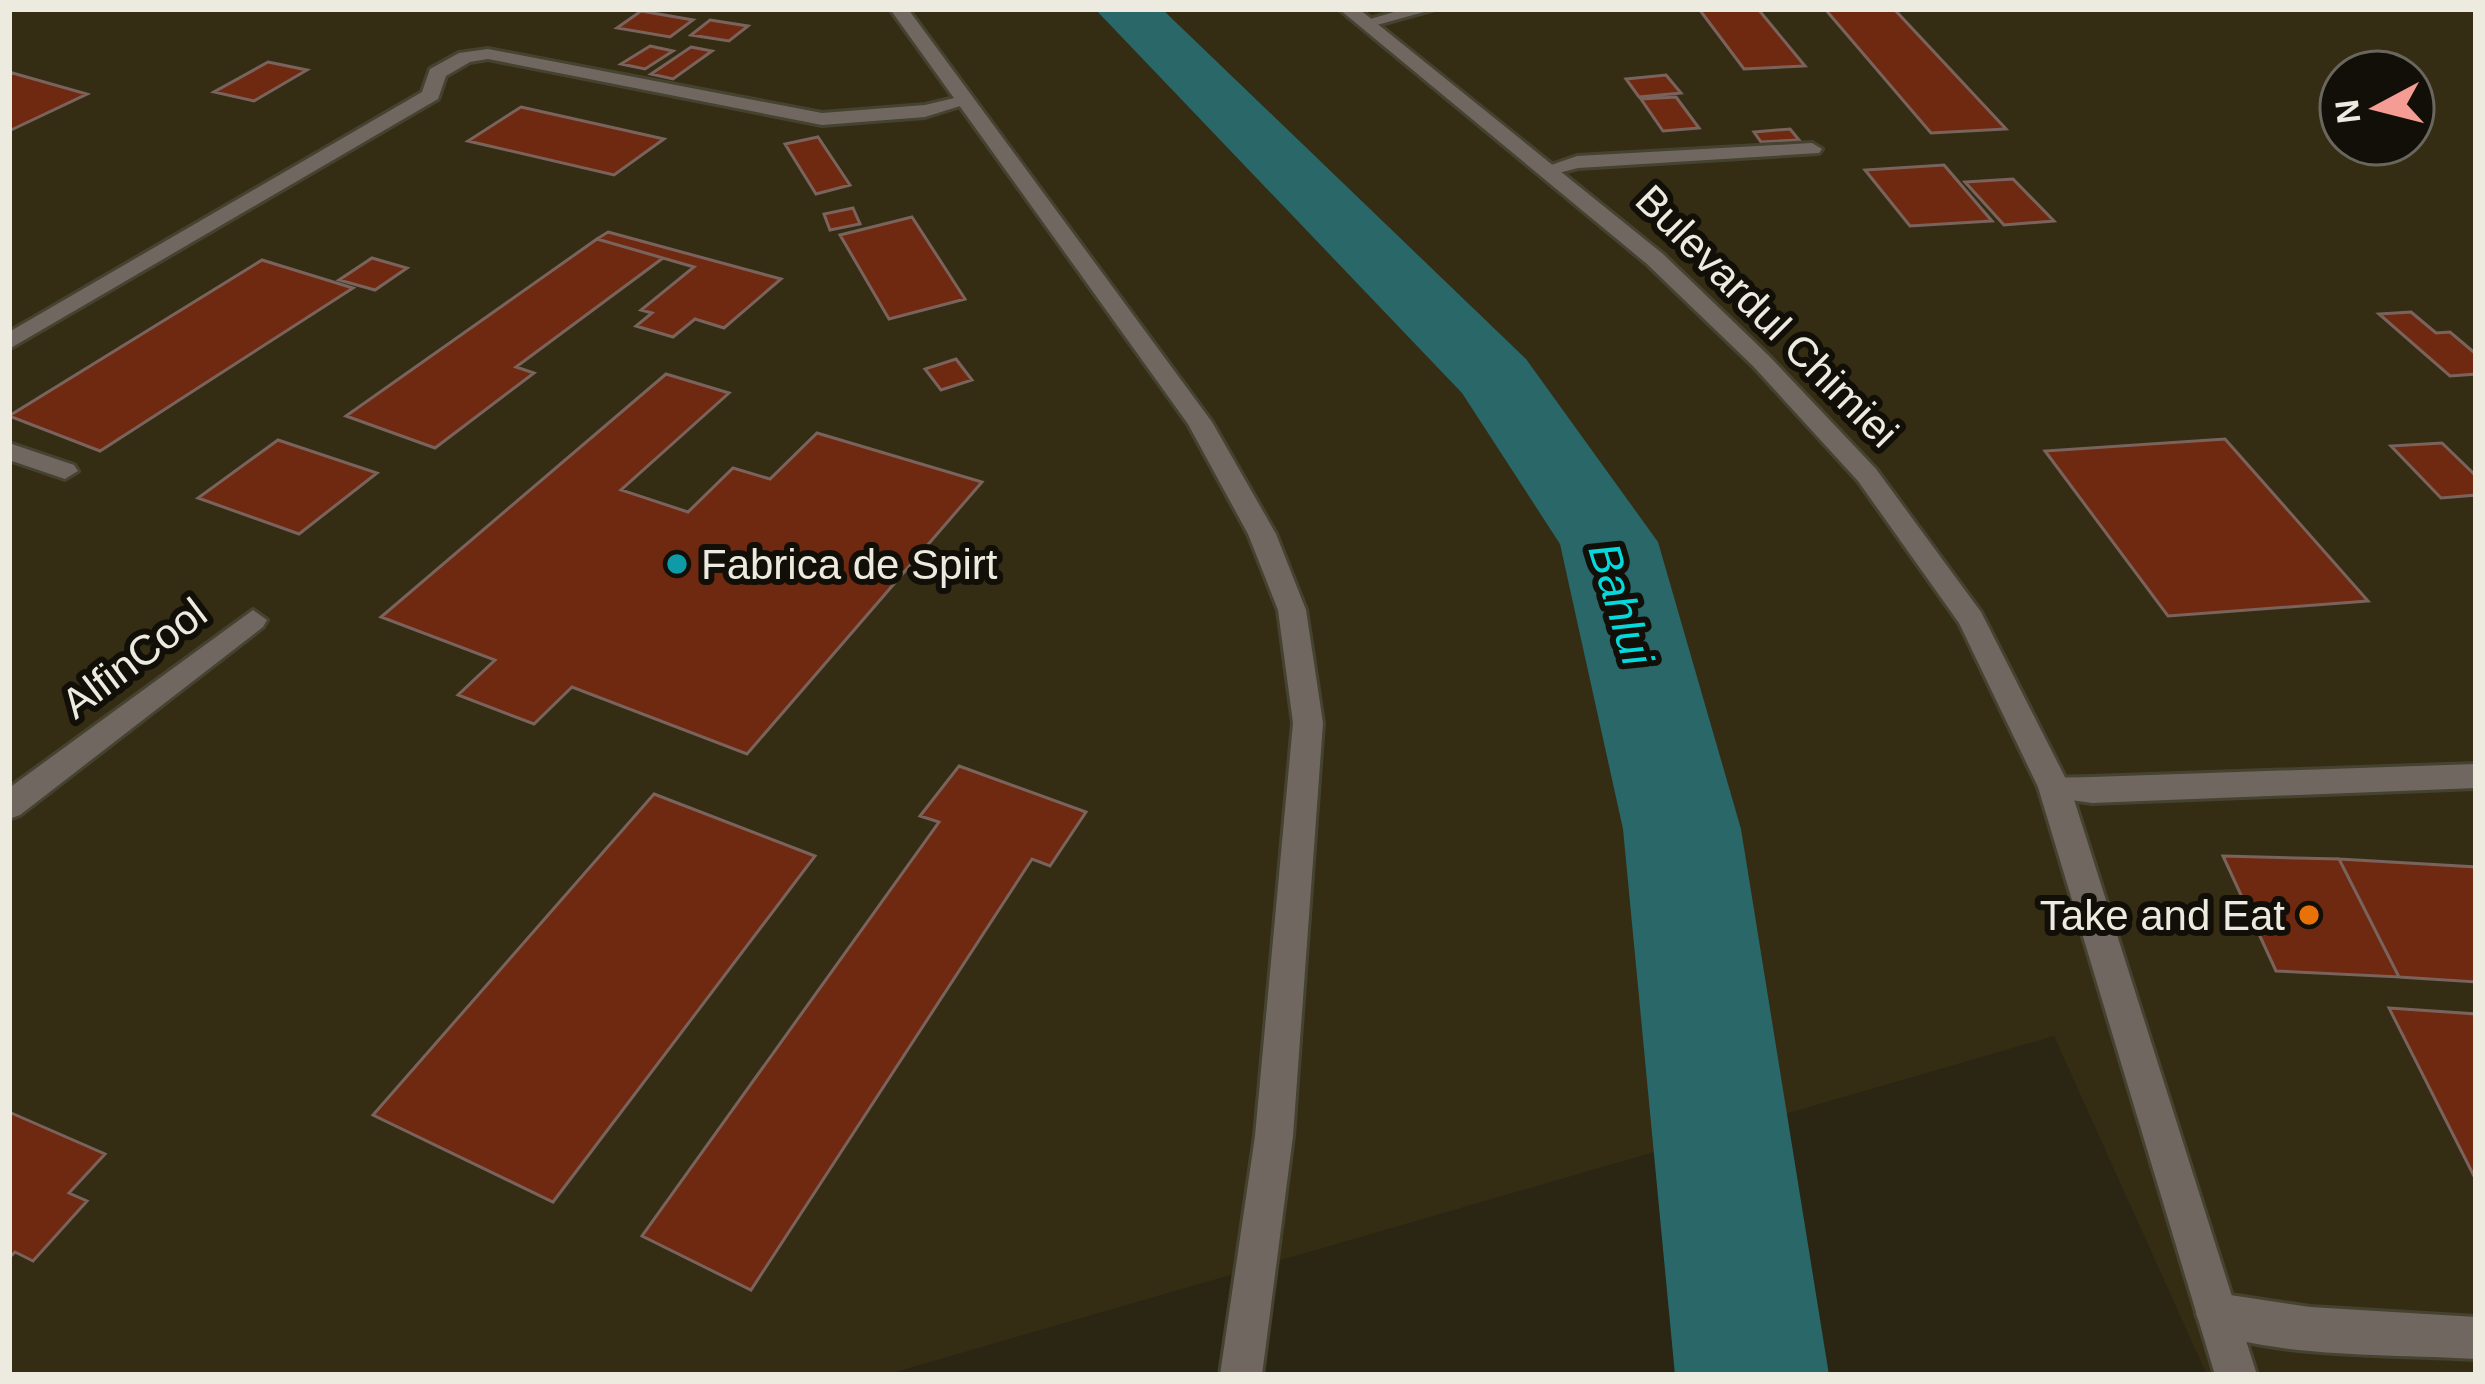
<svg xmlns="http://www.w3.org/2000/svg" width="2485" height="1384" font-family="Helvetica,sans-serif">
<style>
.built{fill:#342d13;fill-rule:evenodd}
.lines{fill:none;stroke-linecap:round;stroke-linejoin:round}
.river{fill:#296768;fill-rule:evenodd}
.building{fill:#6f2911;stroke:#7a635c;stroke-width:3}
.service-casing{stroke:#454230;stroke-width:6}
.tertiary-casing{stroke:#454230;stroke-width:6}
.service{fill:#706761;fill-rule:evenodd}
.tertiary{fill:#706761;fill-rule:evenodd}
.culture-dot{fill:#0f9aa8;stroke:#110f07;stroke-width:4.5}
.food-dot{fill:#e8710a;stroke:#110f07;stroke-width:4.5}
.labels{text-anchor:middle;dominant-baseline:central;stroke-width:12;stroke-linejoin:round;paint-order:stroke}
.street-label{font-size:42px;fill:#edebdf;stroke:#110f07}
.poi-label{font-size:42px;fill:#edebdf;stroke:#110f07;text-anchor:start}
.water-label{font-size:45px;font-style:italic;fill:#07d8db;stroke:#110f07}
</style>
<rect width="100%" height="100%" fill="#2a2613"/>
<!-- built -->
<path class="built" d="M9 9H2476V1375H2207L2054 1036 885 1375H9ZM2341 72H2413V144H2341Z"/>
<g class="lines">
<!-- river -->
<path class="river" d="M1095 9H1162L1526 359 1658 542 1741 829 1829 1375H1675L1623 829 1560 544 1462 393Z"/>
</g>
<!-- building -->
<path class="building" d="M1699 9H1758L1805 66 1744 69Z
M1825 9H1894L2006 129 1931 133Z
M641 11 693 20 670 37 617 28Z
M710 20 748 26 729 41 691 35Z
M650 46 673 51 645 69 621 64Z
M691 47 712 51 673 79 651 74Z
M268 62 307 70 254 101 214 92Z
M9 72 87 94 9 131Z
M1666 75 1681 93 1639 97 1626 79Z
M1676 97 1699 128 1663 131 1641 99Z
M521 107 664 139 614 175 468 141Z
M1790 129 1799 140 1761 142 1754 132Z
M818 137 850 185 816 194 785 144Z
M1944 165 1992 221 1910 226 1865 170Z
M2013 179 2054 221 2004 225 1965 182Z
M853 208 860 224 830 230 824 214Z
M912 217 965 299 889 319 840 235Z
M608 232 781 279 724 328 695 319 673 337 636 326 652 313 641 310 694 267 597 239Z
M597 239 663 258 516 367 534 373 435 448 346 416Z
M372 258 407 268 375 290 339 280Z
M262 260 353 288 100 451 9 416Z
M2411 312 2436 333 2450 332 2476 354V374L2450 376 2379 314Z
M956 359 972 380 941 390 925 369Z
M666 374 729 393 621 490 688 512 733 468 770 479 817 433 982 482 747 754 572 687 534 724 458 695 495 660 381 617Z
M2225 439 2368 601 2168 616 2045 451Z
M278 440 377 473 299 534 198 498Z
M2442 443 2476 476V495L2441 498 2391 446Z
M959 766 1086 812 1050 866 1032 859 751 1290 642 1236 939 822 920 816Z
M654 794 815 856 553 1202 373 1115Z
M2223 856 2339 859 2399 977 2276 971Z
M2339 859 2476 867V982L2399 977Z
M2389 1008 2476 1014V1180Z
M9 1112 105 1154 69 1193 87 1201 33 1261 15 1252 9 1258Z"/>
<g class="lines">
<defs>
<path id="service" d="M1404 9H1435L1366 28 1357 23Z
M488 49 822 113 925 105 963 96 973 102 925 117 822 125 488 59 470 62 446 76 438 99 9 349V332L422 92 430 69 459 53Z
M1812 143 1822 149 1819 153 1578 168 1547 176 1537 170 1577 156Z
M9 443 74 465 78 471 65 479 9 460Z
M253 610 267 620 263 627 20 815 9 819V788Z
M2476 764V788L2092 803 2043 796 2038 787 2043 778 2092 777Z
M2217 1293 2310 1307 2476 1317V1359C2397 1354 2273 1358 2202 1329L2196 1314 2202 1299Z"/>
<path id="tertiary" d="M890 9H908L1212 422 1276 534 1306 610 1323 723 1293 1136 1262 1375H1220L1255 1136 1293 723 1278 610 1248 534 1188 424Z
M1339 9H1359L1663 254 1769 356 1876 469 1981 612 2070 787 2257 1375H2215L2038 787 1959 623 1858 481 1753 366 1647 264Z"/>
</defs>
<!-- service casing -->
<use href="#service" class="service-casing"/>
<!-- tertiary casing -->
<use href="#tertiary" class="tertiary-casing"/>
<!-- service -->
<use href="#service" class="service"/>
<!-- tertiary -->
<use href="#tertiary" class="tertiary"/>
</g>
<!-- markers -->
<circle class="culture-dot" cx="677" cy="564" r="12"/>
<circle class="food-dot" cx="2309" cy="915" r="12"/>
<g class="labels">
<!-- street labels -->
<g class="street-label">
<text transform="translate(1767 316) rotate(45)">Bulevardul Chimiei</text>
<text transform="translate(134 658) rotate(-37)">AlfinCool</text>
</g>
<!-- poi labels -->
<g class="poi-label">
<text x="701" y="564">Fabrica de Spirt</text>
<text x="2285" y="915" text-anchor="end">Take and Eat</text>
</g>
<!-- water labels -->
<g class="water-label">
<text transform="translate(1621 604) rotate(73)">Bahlui</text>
</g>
</g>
<!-- border -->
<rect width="2485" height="1384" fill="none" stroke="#edebdf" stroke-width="24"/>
<!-- north arrow -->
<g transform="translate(2377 108) rotate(263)"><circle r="57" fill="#110f07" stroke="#69675d" stroke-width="3"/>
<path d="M0-9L21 45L0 30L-21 45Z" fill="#f59c94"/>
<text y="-18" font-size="33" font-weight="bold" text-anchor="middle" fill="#edebdf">N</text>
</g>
</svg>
